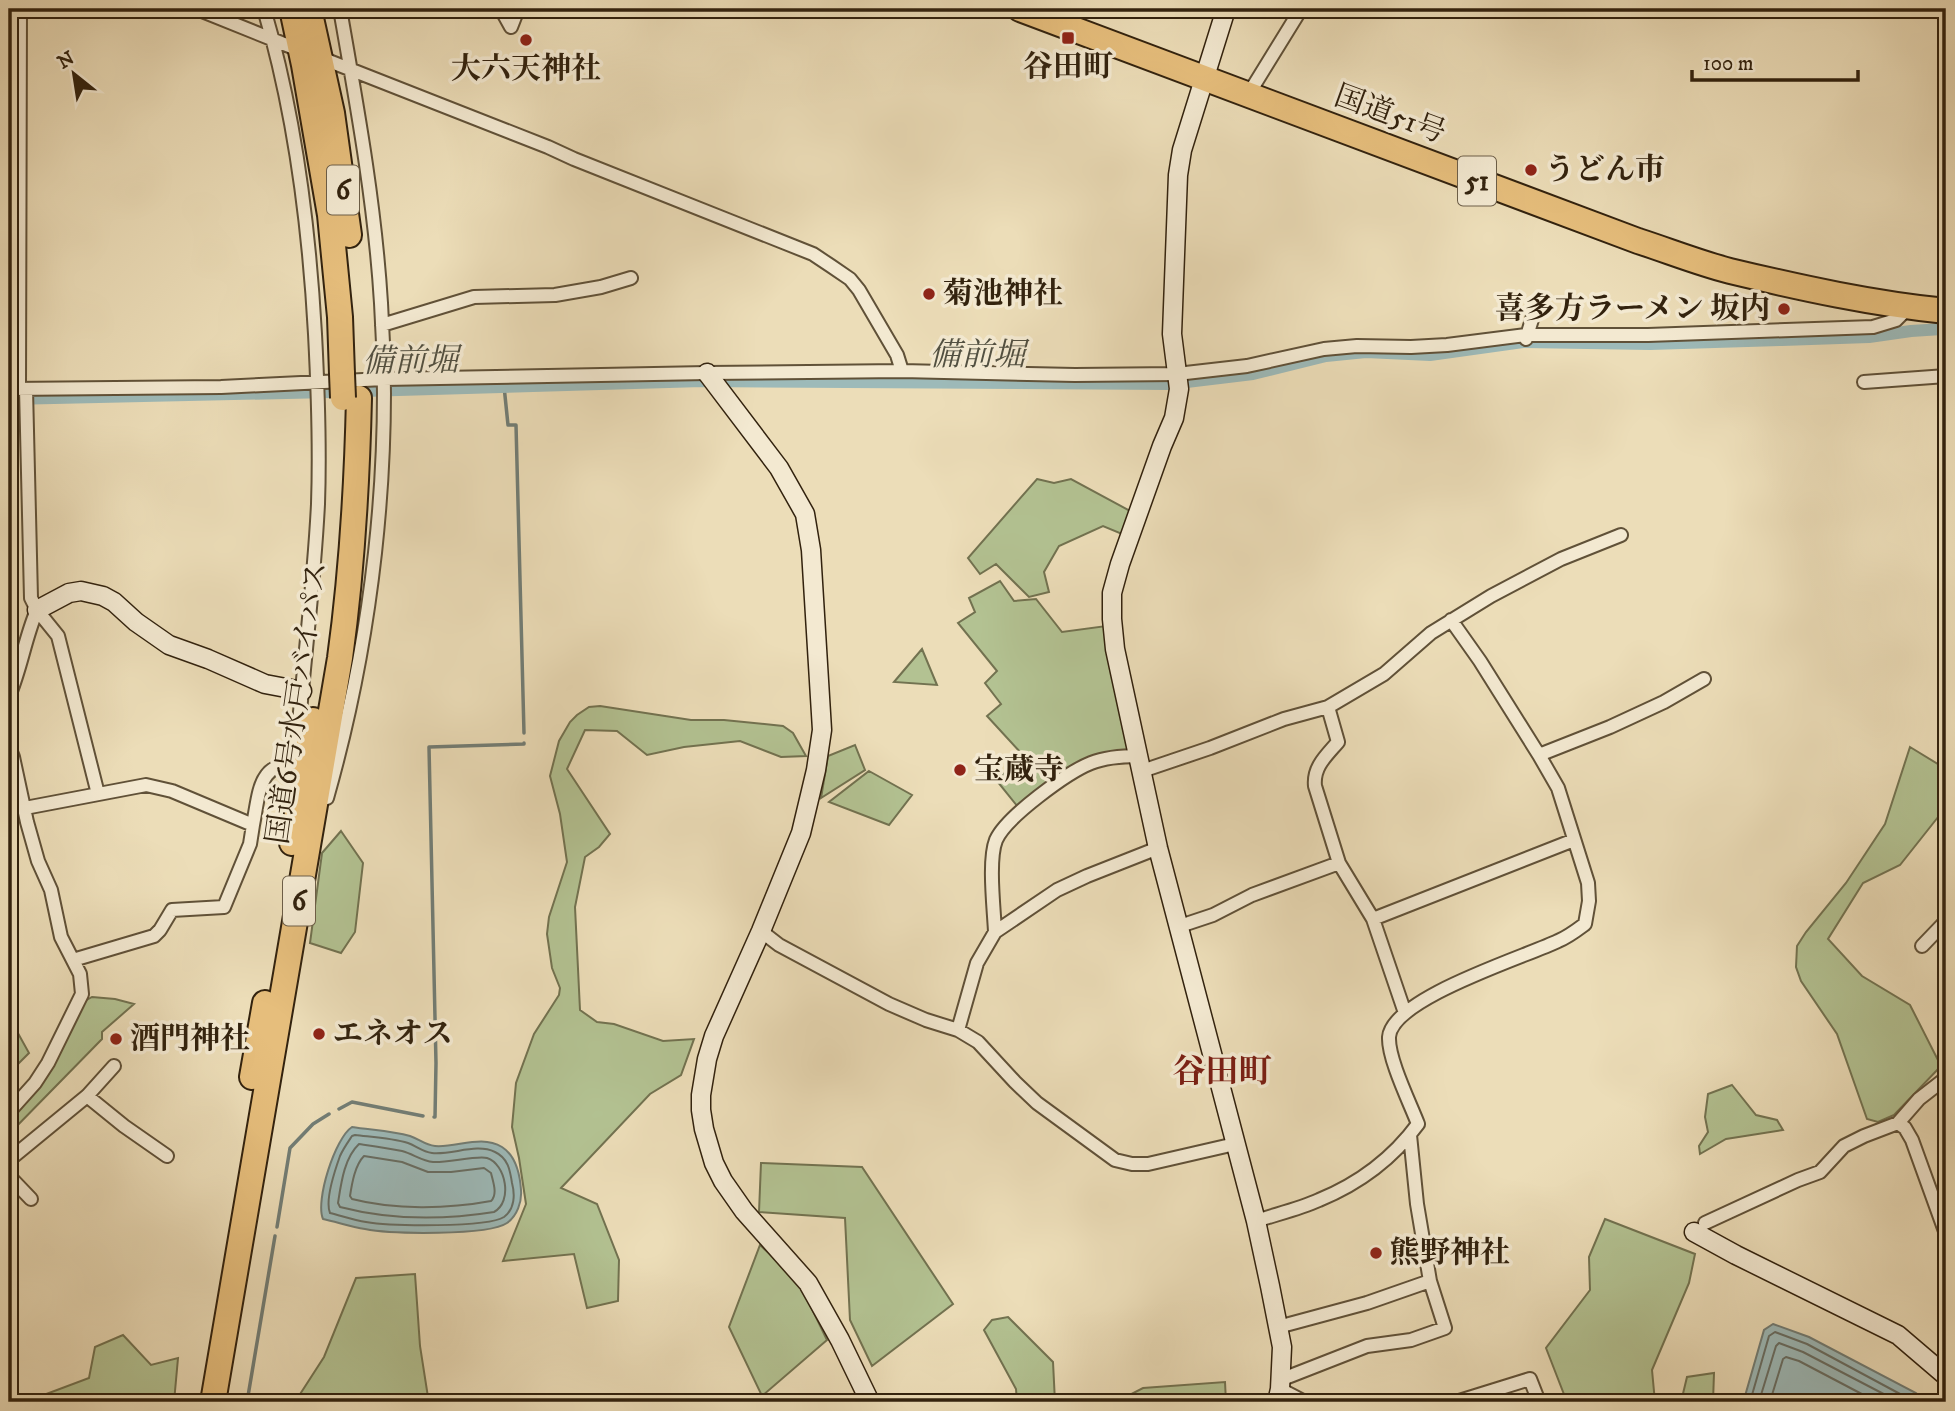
<svg xmlns="http://www.w3.org/2000/svg" width="1955" height="1411" font-family="'IM FELL DW Pica','Noto Serif JP',serif">
<style>
.green{fill:#b3c292;stroke:#727250;stroke-width:2}
.water{fill:#9dbab9;stroke:#727d75;stroke-width:2}
.lines{fill:none;stroke-linecap:round;stroke-linejoin:round}
.shore{stroke:#686e64;stroke-width:2}
.stream{stroke:#727d75;stroke-width:3.5}
.canal{stroke:#9dbab9;stroke-width:12}
.street-casing{stroke:#605138;stroke-width:16}
.secondary-casing{stroke:#32220e;stroke-width:21}
.highway-casing{stroke:#32220e;stroke-width:28}
.street{stroke:#f3e9d1;stroke-width:12}
.secondary{stroke:#f3e9d1;stroke-width:18}
.highway{stroke:#e6be7c;stroke-width:24}
.highway-bridge-casing{stroke:#32220e;stroke-width:28;stroke-linecap:butt}
.highway-bridge{stroke:#e6be7c;stroke-width:24}
.poi-dot{fill:#8f2418;stroke:#f3e9d1;stroke-width:2.5}
.labels{text-anchor:middle;dominant-baseline:central;stroke-width:7;stroke-linejoin:round;paint-order:stroke}
.shield{fill:#f3e9d1;stroke:#6c5e48;stroke-width:2}
.shield-label{font-size:28px;font-weight:bold;fill:#32220e}
.poi-label{font-size:30px;font-weight:bold;fill:#32220e;stroke:#f3e9d1;text-anchor:start}
.street-label{font-size:30px;fill:#32220e;stroke:#f3e9d1}
.water-label{font-size:32px;font-style:italic;fill:#525041;stroke:#f3e9d1}
.quarter-label{font-size:33px;font-weight:bold;fill:#7a1f14;stroke:#f3e9d1}
</style>
<rect width="100%" height="100%" fill="#ecddb8"/>
<filter id="stains"><feTurbulence type="fractalNoise" baseFrequency=".00286" numOctaves="4"/><feColorMatrix values="0 0 0 0 .2 0 0 0 0 .09 0 0 0 0 .02 0 0 0 .5 -.17"/></filter>
<radialGradient id="worn" r=".72"><stop offset=".6" stop-color="#630" stop-opacity="0"/><stop offset="1" stop-color="#630" stop-opacity=".3"/></radialGradient>
<!-- green -->
<path class="green" d="M1037 479 1054 483 1071 479 1132 512 1122 534 1103 526 1059 546 1044 572 1049 592 1029 597 996 564 980 574 968 558Z
M1000 581 1014 601 1036 599 1062 632 1106 626 1131 749 1103 754 1018 807 997 781 1022 754 987 716 1001 704 985 683 997 671 958 623 975 612 969 598Z
M922 649 937 685 894 682Z
M600 706 691 720H724L783 726 793 733 806 756 781 757 740 741 684 747 647 755 617 731 585 730 567 769 610 834 599 847 585 857 575 907 580 1010 597 1022 614 1024 663 1041 694 1039 681 1075 650 1094 561 1188 597 1204 619 1260 618 1301 587 1308 574 1254 503 1261 526 1204 519 1158 512 1127 516 1083 534 1034 559 995 560 988 552 968 547 934 549 917 567 862 560 814 550 776 559 741 570 722 577 715 589 707Z
M855 745 865 770 821 798 828 756Z
M1910 747 1946 769V807L1900 865 1863 883 1828 939 1862 976 1910 1005 1941 1066 1894 1115 1878 1122 1867 1119 1837 1034 1801 981 1796 967 1797 946 1806 932 1846 883 1885 824Z
M869 771 912 795 889 825 829 802Z
M341 831 363 863 355 932 341 953 310 943 322 853Z
M92 997 115 999 134 1004 102 1032V1039L9 1134V1120L44 1080 83 1002Z
M9 1017 29 1053 9 1073Z
M1732 1085 1756 1115 1777 1120 1783 1130 1726 1139 1700 1154 1699 1146 1708 1132 1705 1117 1708 1094Z
M761 1163 862 1167 953 1304 872 1366 850 1320 845 1218 759 1212Z
M1605 1219 1695 1254 1689 1283 1652 1370 1655 1402H1567L1546 1348 1590 1290 1589 1257Z
M760 1245 798 1280 827 1340 762 1396 729 1327Z
M415 1274 420 1346 428 1397 427 1402H295L324 1357 356 1278Z
M1008 1317 1053 1362 1055 1402H1017L1016 1389 984 1330 992 1320Z
M123 1335 151 1365 178 1358 174 1402H25L89 1378 95 1347Z
M1714 1373 1713 1402H1681L1687 1377Z
M1225 1382 1226 1402H1116L1143 1388Z"/>
<!-- water -->
<path class="water" d="M352 1127C371 1130 392 1131 410 1136 419 1139 425 1145 435 1146 457 1148 481 1134 502 1147 516 1156 520 1175 521 1190 522 1202 517 1216 507 1223 488 1236 390 1234 365 1229 351 1227 337 1222 323 1219 315 1201 335 1138 352 1127Z
M1773 1324 1809 1337 1916 1393 1926 1402H1747L1745 1396 1764 1330Z"/>
<g class="lines">
<!-- shore -->
<path class="shore" d="M355 1135C372 1137 392 1138 408 1143 416 1146 423 1152 432 1153 453 1155 476 1143 495 1152 508 1158 510 1170 512 1183 515 1194 515 1209 504 1217 487 1228 389 1226 366 1222 354 1220 342 1216 330 1213 325 1201 335 1170 340 1156 343 1149 348 1142 352 1136Z
M359 1144C373 1146 388 1148 402 1151 413 1154 422 1161 433 1162 447 1163 478 1155 487 1158 506 1164 513 1202 494 1212 444 1220 390 1220 340 1207L338 1203C341 1184 344 1158 359 1144Z
M364 1156 402 1162 428 1172H451L484 1168 491 1173C493 1182 498 1194 491 1201 448 1209 394 1210 352 1199L350 1196C352 1183 355 1165 364 1156Z
M1753 1402 1752 1395 1769 1336 1775 1332 1807 1344 1915 1402
M1762 1402 1761 1395 1776 1346 1779 1343 1803 1352 1899 1402
M1772 1402V1395L1783 1359 1786 1357 1799 1361 1877 1402"/>
<!-- stream -->
<path class="stream" d="M504 386 508 425H516L524 733
M339 1109 352 1102 423 1116
M434 1117H435L436 1063 429 747 524 744V743
M277 1227 290 1148 313 1124 329 1114
M247 1402 275 1236"/>
<!-- canal -->
<path class="canal" d="M9 399 330 392 702 381 1170 384 1253 374 1326 356 1366 352 1430 355 1523 342 1650 344 1782 340 1869 337 1911 331 1942 329"/>
<defs>
<path id="street" d="M197 9 294 48
M264 9C295 114 309 225 315 334 318 391 320 447 318 504 314 586 303 667 297 748
M501 9 511 27
M511 27 518 9
M329 61 548 147 574 159 813 254 831 266 850 279 859 290 897 355 902 371
M1248 95 1301 9
M382 325 474 297 555 295 601 287 631 278
M1526 339 1534 313
M1864 382 1946 376
M19 388 20 9
M9 389 221 387 384 379 707 373 902 371 1075 375 1177 374 1247 366 1324 349 1357 346 1411 347 1447 345 1526 335H1648L1873 327 1896 320 1909 307
M26 389 31 598 37 610 58 636 98 794
M9 696C21 668 25 638 37 610
M1328 707 1338 742C1326 756 1313 767 1315 786L1339 863 1373 919 1405 1013
M9 747 13 757 27 822 38 861 51 890 61 937 80 974 82 994 48 1063 35 1083 9 1112
M1539 755 1610 727 1664 702 1704 679
M1142 771 1210 748 1284 719 1328 707 1384 674 1431 633 1491 596 1561 559 1621 535
M327 798C372 640 392 467 381 303 375 204 357 106 340 9
M25 808 146 785 172 791 253 825C260 789 258 759 305 764
M1373 919 1574 840
M1180 926 1213 915 1252 895 1339 863
M761 931 779 945 889 1004 926 1020 958 1030 978 1042 1015 1082 1037 1103 1115 1160 1132 1164H1148L1235 1144
M995 932C994 909 988 860 996 840 1006 817 1068 772 1091 763 1106 757 1123 756 1139 756
M1922 946 1946 921
M73 960 154 936 160 930 172 910 224 907 250 844 253 825
M958 1030 977 963 995 932 1057 890 1087 876 1158 848
M87 1096 124 1126 167 1156
M1898 1123 1905 1128 1912 1140 1946 1234
M9 1160 87 1096 114 1066
M9 1176 31 1199
M1256 1221C1277 1214 1299 1209 1319 1200 1358 1184 1393 1158 1418 1124 1410 1103 1388 1059 1389 1037 1392 998 1525 957 1558 941 1568 937 1577 930 1585 924L1589 901 1588 883 1558 788 1539 755 1480 661 1451 620
M1705 1223 1798 1180 1820 1172 1844 1146 1864 1136 1898 1123 1919 1099 1946 1078
M1278 1327 1367 1303 1430 1281 1417 1204 1410 1135
M1280 1380 1367 1346 1411 1340 1445 1328 1430 1281
M1280 1389 1305 1402
M1456 1402 1530 1379 1539 1402"/>
<path id="secondary" d="M1226 9 1182 150 1178 175 1172 334 1179 389 1174 418 1162 446 1120 564 1112 593V619L1115 649 1158 848 1256 1221 1270 1286 1282 1347 1280 1389 1277 1402
M707 373 779 468 805 514 811 550 822 730 816 770 801 833 761 931 714 1036 707 1059 701 1095V1110L704 1129 714 1163 723 1181 744 1211 808 1283 840 1340 870 1402
M37 610 69 593 81 591 103 596 114 602 136 622 169 645 208 659 265 684 302 691
M1694 1232 1736 1255 1898 1335 1946 1376"/>
<path id="highway" d="M292 9 304 65 330 215 340 317 342 374
M309 9 332 113 349 235
M1020 9 1638 241C1669 251 1699 263 1730 271 1801 288 1874 304 1946 311
M292 843 313 720
M252 1077 265 1003
M213 1402 340 658C352 571 357 485 359 398"/>
</defs>
<!-- street casing -->
<use href="#street" class="street-casing"/>
<!-- secondary casing -->
<use href="#secondary" class="secondary-casing"/>
<!-- highway casing -->
<use href="#highway" class="highway-casing"/>
<!-- street -->
<use href="#street" class="street"/>
<!-- secondary -->
<use href="#secondary" class="secondary"/>
<!-- highway -->
<use href="#highway" class="highway"/>
<defs>
<path id="highway-bridge" d="M342 374 343 398"/>
</defs>
<!-- highway-bridge casing -->
<use href="#highway-bridge" class="highway-bridge-casing"/>
<!-- highway-bridge -->
<use href="#highway-bridge" class="highway-bridge"/>
</g>
<!-- markers -->
<g class="poi-dot">
<rect x="1061" y="31" width="14" height="14" rx="3.5"/>
<circle cx="526" cy="40" r="7"/>
<circle cx="1531" cy="170" r="7"/>
<circle cx="929" cy="294" r="7"/>
<circle cx="1784" cy="309" r="7"/>
<circle cx="960" cy="770" r="7"/>
<circle cx="319" cy="1034" r="7"/>
<circle cx="116" cy="1039" r="7"/>
<circle cx="1376" cy="1253" r="7"/>
</g>
<g class="labels">
<!-- shield labels -->
<g class="shield">
<rect x="1458" y="156.5" width="38" height="49" rx="5"/>
<rect x="327" y="165.5" width="32" height="49" rx="5"/>
<rect x="283" y="876.5" width="32" height="49" rx="5"/>
</g>
<g class="shield-label">
<text x="1477" y="181">51</text>
<text x="343" y="190">6</text>
<text x="299" y="901">6</text>
</g>
<!-- poi labels -->
<g class="poi-label">
<text x="1068" y="67" text-anchor="middle">谷田町</text>
<text x="526" y="69" text-anchor="middle">大六天神社</text>
<text x="1545" y="170">うどん市</text>
<text x="943" y="294">菊池神社</text>
<text x="1770" y="309" text-anchor="end">喜多方ラーメン 坂内</text>
<text x="974" y="770">宝蔵寺</text>
<text x="333" y="1034">エネオス</text>
<text x="130" y="1039">酒門神社</text>
<text x="1390" y="1253">熊野神社</text>
</g>
<!-- street labels -->
<g class="street-label">
<text transform="translate(1390 115) rotate(20)">国道51号</text>
<text transform="translate(298 703) rotate(-82)">国道6号水戸バイパス</text>
</g>
<!-- water labels -->
<g class="water-label">
<text x="977" y="356">備前堀</text>
<text transform="translate(410 362) rotate(-1)">備前堀</text>
</g>
<!-- quarter labels -->
<g class="quarter-label">
<text x="1222" y="1072">谷田町</text>
</g>
</g>
<!-- margin -->
<rect width="1955" height="1411" fill="none" stroke="#ecddb8" stroke-width="35"/>
<rect x="10" y="10" width="1934" height="1390" fill="none" stroke="#32220e" stroke-width="3.5"/>
<rect x="18" y="18" width="1920" height="1376" fill="none" stroke="#32220e" stroke-width="2"/>
<!-- north arrow -->
<g transform="translate(74 74) rotate(330)" stroke="#f3e9d1" stroke-width="5" paint-order="stroke">
<path d="M0-5L12 26L0 18L-12 26Z" fill="#32220e"/>
<text y="-10" font-size="19" font-weight="bold" text-anchor="middle" fill="#32220e">N</text>
</g>
<!-- scale -->
<path d="M1692 70v10h166v-10" fill="none" stroke="#32220e" stroke-width="3.5"/>
<text x="1703" y="70" font-size="21" fill="#32220e" stroke="#f3e9d1" stroke-width="5" paint-order="stroke">100 m</text>
<rect width="100%" height="100%" filter="url(#stains)"/>
<rect width="100%" height="100%" fill="url(#worn)"/>
</svg>
